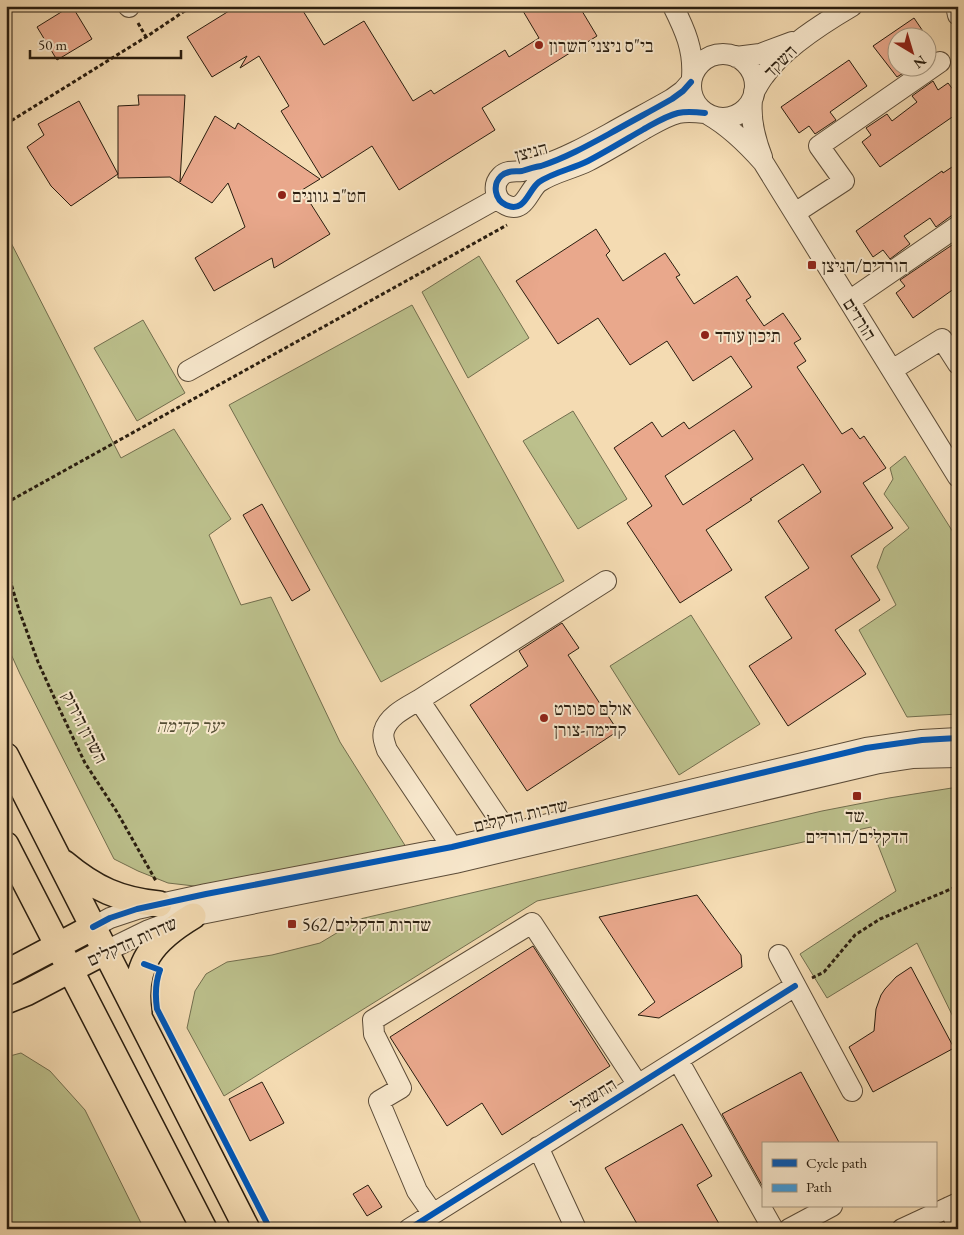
<svg xmlns="http://www.w3.org/2000/svg" width="964" height="1235" font-family="'EB Garamond','Frank Ruhl Libre',serif">
<style>
.green{fill:#bcc08c;stroke:#726e4e}
.building{fill:#e9a88c;stroke:#291d0f;fill-rule:evenodd}
.lines{fill:none;stroke-linecap:round;stroke-linejoin:round}
.minor-casing{stroke:#5c4c38;stroke-width:22}
.major-casing{stroke:#291d0f;stroke-width:28}
.path{stroke:#291d0f;stroke-width:3;stroke-dasharray:4 2.5;stroke-linecap:butt}
.minor{stroke:#f8e8cd;stroke-width:20}
.major{stroke:#f4dbb2;stroke-width:25}
.quiet{stroke:#3d9bde;stroke-width:5;stroke-dasharray:10 5;stroke-linecap:butt}
.cycleway-casing{stroke:#f8e8cd;stroke-width:9}
.cycleway{stroke:#0057b8;stroke-width:6}
.poi-dot{fill:#8f2418;stroke:#f8e8cd;stroke-width:2}
.labels{text-anchor:middle;dominant-baseline:central;stroke-width:4;stroke-linejoin:round;paint-order:stroke}
.poi-label{font-size:18px;fill:#291d0f;stroke:#f8e8cd;text-anchor:start}
.street-label{font-size:18px;fill:#291d0f;stroke:#f8e8cd}
.park-label{font-size:18px;font-style:italic;fill:#554e34;stroke:#f8e8cd}
</style>
<rect width="100%" height="100%" fill="#f4dbb2"/>
<filter id="stains"><feTurbulence type="fractalNoise" baseFrequency=".004" numOctaves="4"/><feColorMatrix values="0 0 0 0 .2 0 0 0 0 .09 0 0 0 0 .02 0 0 0 .5 -.17"/></filter>
<radialGradient id="worn" r=".72"><stop offset=".6" stop-color="#630" stop-opacity="0"/><stop offset="1" stop-color="#630" stop-opacity=".3"/></radialGradient>
<!-- green -->
<path class="green" d="M6 233 121 458 174 429 231 519 209 535 241 605 271 597 340 742 406 847 203 887 168 883 138 871 114 859 20 674 6 643Z
M479 256 529 338 468 378 422 292Z
M412 305 564 581 381 682 229 405Z
M143 320 185 393 137 421 94 348Z
M573 411 627 499 578 529 523 441Z
M905 456 958 540V714L907 717 859 630 896 605 877 567 884 548 909 528 884 494 893 479 890 468Z
M691 615 760 724 679 775 610 666Z
M958 787V1027L917 943 827 998 800 954 896 891 871 827 537 901 224 1096 187 1028 195 991 206 974 227 962 272 955 320 943 360 919 822 811 889 798Z
M21 1053 50 1071 85 1110 144 1229H6V1057Z"/>
<!-- building -->
<path class="building" d="M71 6H72L92 39 57 60 37 27Z
M237 6H300L324 45 364 21 413 101 431 90 434 94 505 50 509 57 539 38 520 6H579L597 36 482 108 495 130 399 190 372 146 322 178 281 111 289 106 259 56 240 68 247 56 212 77 187 37Z
M914 18 931 43 926 46V38H896V68H911L897 77 873 46Z
M849 60 867 86 830 112 836 120 815 134 809 126 799 133 781 107Z
M933 81 938 90 948 83 958 96V113L880 167 862 142 871 135 866 128 887 114 892 121 917 102 912 96Z
M138 95H185L180 182 215 116 235 129 238 123 320 179 302 190 330 234 274 268 272 258 214 291 195 258 245 227 228 183 212 203 170 177 118 178V174L71 206 51 186 27 147 44 135 38 124 79 101 118 174V106L139 105Z
M958 163V214L951 216 936 227 930 218 904 236 910 244 890 259 883 250 873 257 856 231 942 171 943 173Z
M596 229 610 251 606 255 623 281 665 253 680 275 676 277 694 304 737 276 751 297 746 300 764 326 783 313 801 339 794 343 806 361 797 367 842 434 852 428 860 439 864 436 886 468 863 483 893 528 851 556 880 600 835 630 866 674 788 726 749 666 792 638 765 597 809 568 778 521 821 492 803 464 750 499 752 500 706 530 732 570 680 603 627 523 652 506 614 448 652 422 662 437 684 422 689 429 752 387 731 356 693 381 667 341 630 365 598 318 558 344 516 281ZM734 430 753 459 683 505 665 476Z
M958 241V286L913 318 896 293 905 286 900 280Z
M262 504 310 590 292 601 243 515Z
M562 623 579 648 568 655 618 731 527 791 470 705 528 666 519 651Z
M697 895 741 955 742 967 659 1018 638 1015 655 1002 599 917Z
M533 946 610 1066 502 1135 482 1103 447 1126 390 1037Z
M911 967 954 1048 873 1092 849 1047 874 1031 876 1009 881 995 885 989 896 977Z
M801 1072 840 1144H763V1187L722 1114Z
M262 1082 284 1123 250 1141 229 1099Z
M682 1124 712 1176 697 1185 722 1229H640L605 1168Z
M368 1185 382 1207 367 1216 353 1194Z"/>
<g class="lines">
<defs>
<path id="minor" d="M128 6 129 7
M673 6C685 30 694 50 692 77
M956 6 958 15
M691 86a32 32 0 1 1 64 0a32 32 0 1 1-64 0Z
M736 57 760 54 792 42
M691 82 683 91 672 99C651 111 630 122 609 134 587 146 565 158 541 166 535 167 528 169 522 171 515 172 507 170 501 176 492 185 495 200 506 205 525 214 528 190 539 182 554 172 572 169 588 161 607 151 625 140 644 129 655 123 666 116 678 113 687 111 696 112 705 113
M754 92C757 87 760 81 764 76 783 48 823 23 852 6
M752 100C750 120 755 139 762 157
M709 115C730 127 747 144 763 162L958 477
M795 213 844 181 819 146 940 62
M849 301 958 226
M892 370 942 339 958 364
M188 371 498 198
M419 700 509 834
M452 847 387 750C385 744 382 737 384 731 388 716 407 707 419 700L606 581
M93 927 110 918 137 909 206 894 452 847 866 748 922 740 958 738
M106 951 149 930 181 918 455 863 879 763 912 758 958 757
M779 955 852 1091
M678 1060 773 1229
M538 1147 576 1229
M949 1207 958 1227
M433 1214 417 1191 379 1101 401 1088 374 1034 373 1020 532 923 638 1085
M409 1229 795 986
M789 1229 832 1206
M902 1229 958 1203"/>
<path id="major" d="M6 756 247 1229
M6 845 204 1229
M64 863C95 889 120 900 159 904
M6 973 93 927
M6 1001 26 993 106 951
M139 1013C132 964 153 940 193 916"/>
</defs>
<!-- minor casing -->
<use href="#minor" class="minor-casing"/>
<!-- major casing -->
<use href="#major" class="major-casing"/>
<!-- path -->
<path class="path" d="M138 23 146 37
M6 124 146 37 192 6
M6 503 507 225
M6 567 19 610 38 662 59 708 85 763 117 812 156 881
M812 978 824 972 855 935 880 919 958 886"/>
<!-- minor -->
<use href="#minor" class="minor"/>
<!-- major -->
<use href="#major" class="major"/>
<!-- quiet -->
<path class="quiet" d="M128 6 129 7"/>
<defs>
<path id="cycleway" d="M691 82 683 91 672 99C651 111 630 122 609 134 587 146 565 158 541 166 535 167 528 169 522 171 515 172 507 170 501 176 492 185 495 200 506 205 525 214 528 190 539 182 554 172 572 169 588 161 607 151 625 140 644 129 655 123 666 116 678 113 687 111 696 112 705 113
M93 927 110 918 137 909 206 894 452 847 866 748 922 740 958 738
M144 964 160 970C155 983 155 995 157 1009L270 1229
M409 1229 795 986"/>
</defs>
<!-- cycleway casing -->
<use href="#cycleway" class="cycleway-casing"/>
<!-- cycleway -->
<use href="#cycleway" class="cycleway"/>
</g>
<!-- markers -->
<g class="poi-dot">
<circle cx="539" cy="45" r="5"/>
<circle cx="282" cy="195" r="5"/>
<rect x="807" y="260" width="10" height="10" rx="2.5"/>
<circle cx="705" cy="335" r="5"/>
<circle cx="544" cy="718" r="5"/>
<rect x="852" y="791" width="10" height="10" rx="2.5"/>
<rect x="287" y="919" width="10" height="10" rx="2.5"/>
</g>
<g class="labels">
<!-- poi labels -->
<g class="poi-label">
<text x="549" y="45">בי"ס ניצני השרון</text>
<text x="292" y="195">חט"ב גוונים</text>
<text x="822" y="265">הורדים/הניצן</text>
<text x="715" y="335">תיכון עודד</text>
<text x="554" y="708">אולם ספורט<tspan x="554" dy="21">קדימה-צורן</tspan></text>
<text x="857" y="815" text-anchor="middle">שד.<tspan x="857" dy="21">הדקלים/הורדים</tspan></text>
<text x="302" y="924">שדרות הדקלים/562</text>
</g>
<!-- street labels -->
<g class="street-label">
<text transform="translate(780 61) rotate(-45)">השקד</text>
<text transform="translate(531 151) rotate(-15)">הניצן</text>
<text transform="translate(860 319) rotate(58)">הורדים</text>
<text transform="translate(85 727) rotate(63)">השרון הירוק</text>
<text transform="translate(521 815) rotate(-13)">שדרות הדקלים</text>
<text transform="translate(132 941) rotate(-24)">שדרות הדקלים</text>
<text transform="translate(594 1095) rotate(-32)">החשמל</text>
</g>
<!-- park labels -->
<g class="park-label">
<text x="190" y="725">יער קדימה</text>
</g>
</g>
<!-- margin -->
<rect width="964" height="1235" fill="none" stroke="#f4dbb2" stroke-width="25"/>
<rect x="8" y="8" width="949" height="1220" fill="none" stroke="#291d0f" stroke-width="2.5"/>
<rect x="12" y="12" width="939" height="1210" fill="none" stroke="#291d0f"/>
<!-- legend -->
<rect x="762" y="1142" width="175" height="65" fill="#f8e8cd" stroke="#a59781"/>
<rect x="772" y="1159" width="25" height="8" fill="#0057b8" stroke="#a59781"/>
<text x="806" y="1168" font-size="15" fill="#291d0f">Cycle path</text>
<rect x="772" y="1184" width="25" height="8" fill="#3d9bde" stroke="#a59781"/>
<text x="806" y="1192" font-size="15" fill="#291d0f">Path</text>
<!-- north arrow -->
<g transform="translate(912 52) rotate(142)"><circle r="24" fill="#f8e8cd" stroke="#a59781"/>
<path d="M0-4L9 19L0 12L-9 19Z" fill="#8f2418"/>
<text y="-8" font-size="14" font-weight="bold" text-anchor="middle" fill="#291d0f">N</text>
</g>
<!-- scale -->
<path d="M30 50v8h151v-8" fill="none" stroke="#291d0f" stroke-width="2.5"/>
<text x="38" y="50" font-size="15" fill="#291d0f" stroke="#f8e8cd" stroke-width="4" paint-order="stroke">50 m</text>
<rect width="100%" height="100%" filter="url(#stains)"/>
<rect width="100%" height="100%" fill="url(#worn)"/>
</svg>
